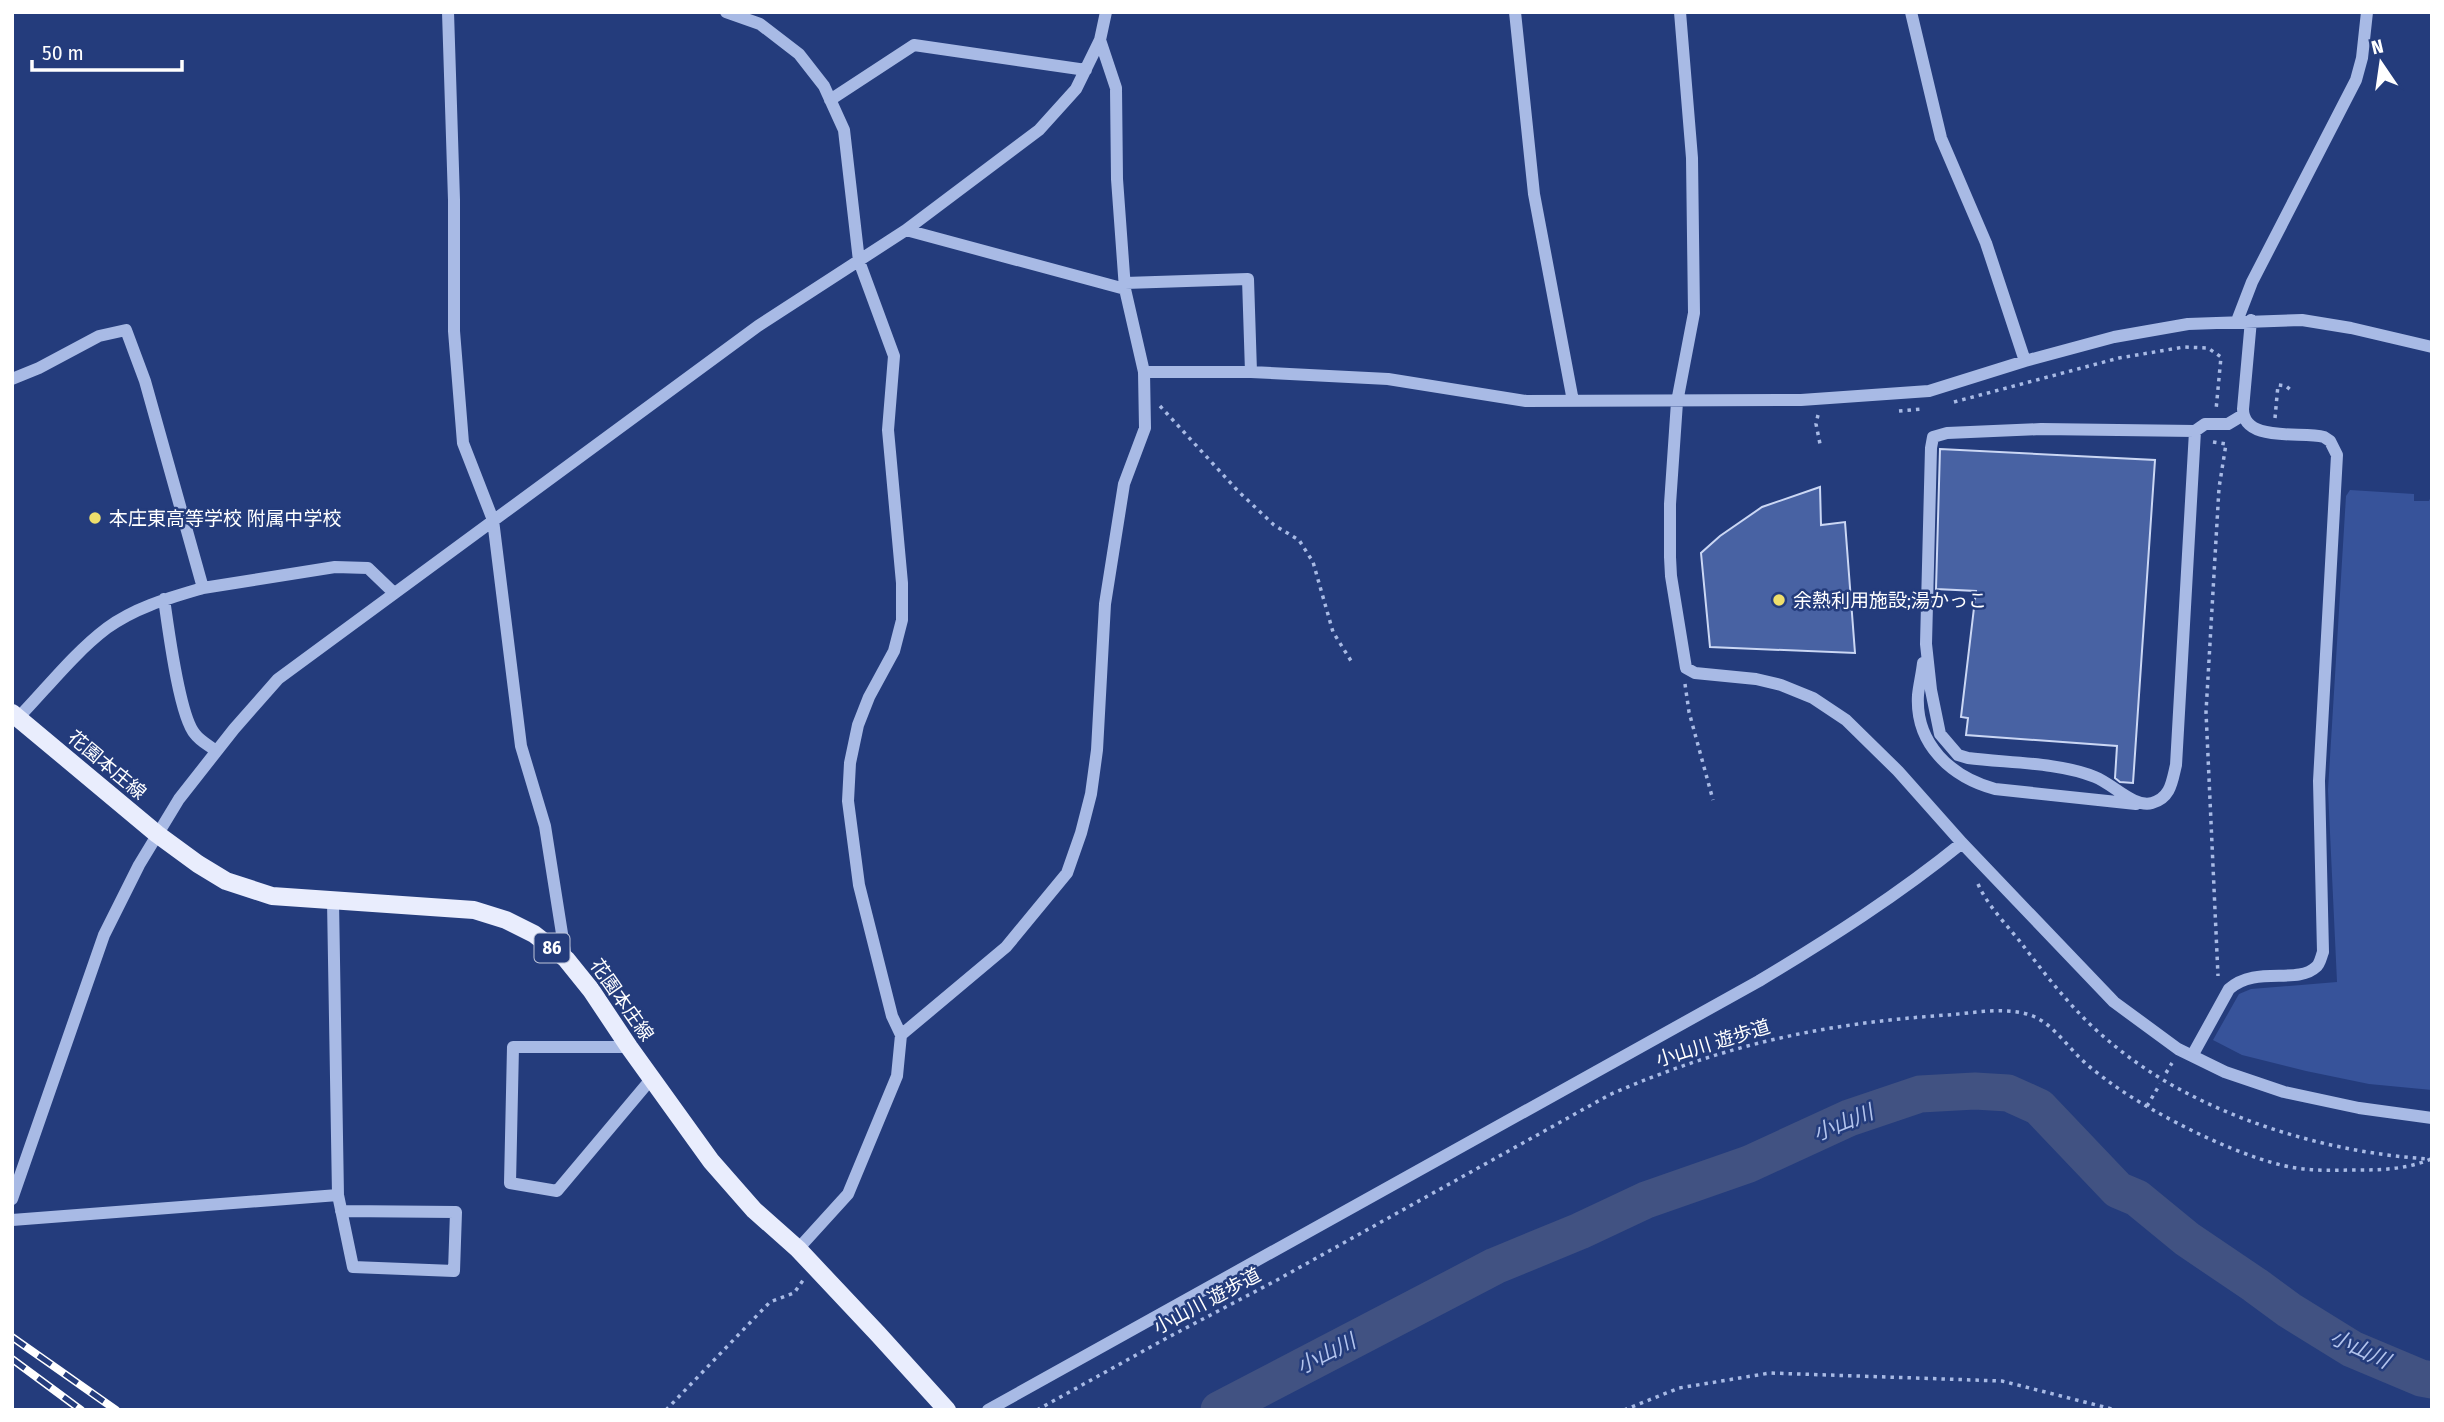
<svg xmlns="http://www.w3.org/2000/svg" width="2444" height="1422" font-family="'Fira Sans Condensed','Noto Sans JP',sans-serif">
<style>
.green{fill:#37539a}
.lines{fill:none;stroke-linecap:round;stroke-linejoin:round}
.river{stroke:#415282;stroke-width:37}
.building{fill:#4862a3;stroke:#cbd7f4;stroke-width:2}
.path{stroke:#a8bae5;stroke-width:3.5;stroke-dasharray:3.5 5;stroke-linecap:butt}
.minor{stroke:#a8bae5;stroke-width:12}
.major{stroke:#e9edfd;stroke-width:18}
.rail-casing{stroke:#fff;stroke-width:8}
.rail{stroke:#243c7c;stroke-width:5;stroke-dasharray:16;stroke-linecap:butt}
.poi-dot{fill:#efdf6c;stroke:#243c7c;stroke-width:2.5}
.labels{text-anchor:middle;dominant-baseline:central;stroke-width:5;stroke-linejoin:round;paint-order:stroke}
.shield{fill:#243c7c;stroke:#bdc4d8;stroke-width:2}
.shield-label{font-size:18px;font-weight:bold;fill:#fff}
.poi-label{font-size:19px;fill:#fff;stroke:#243c7c;text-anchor:start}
.street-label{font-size:19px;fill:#fff;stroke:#243c7c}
.water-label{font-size:21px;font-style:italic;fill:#b3c4ed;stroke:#243c7c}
</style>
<rect width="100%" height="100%" fill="#243c7c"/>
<!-- green -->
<path class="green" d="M2350 490 2414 494V501H2429L2432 494V1090L2369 1084 2306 1071 2242 1055 2213 1040 2239 994 2251 989 2337 982 2328 790 2346 496Z"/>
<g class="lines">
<!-- river -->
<path class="river" d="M1219 1410 1495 1266 1580 1231 1646 1200 1749 1164 1849 1118 1920 1094 1975 1091 2008 1093 2039 1107 2118 1190 2137 1198 2187 1239 2255 1285 2289 1310 2352 1349 2421 1378 2432 1380"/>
</g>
<!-- building -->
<path class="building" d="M1940 449 2155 460 2133 783 2120 782 2115 778 2117 746 1966 735 1968 718 1961 717 1976 591 1936 589Z
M1820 487 1821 525 1845 522 1855 653 1710 647 1701 553 1720 536 1762 507Z"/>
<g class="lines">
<!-- path -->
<path class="path" d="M1954 402 2119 358 2184 347 2208 348 2221 357 2216 410
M1160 406 1238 491 1274 525 1299 540 1313 562 1333 632 1353 664
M1899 411 1922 409
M1818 415 1816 424 1820 444
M2275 418 2278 385 2286 386 2293 392
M2213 442 2226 444 2219 488 2206 712 2218 976
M1685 684 1689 712 1713 800
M1978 884C1988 907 2010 928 2025 948 2051 982 2077 1015 2110 1042 2193 1113 2322 1153 2430 1159
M2166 1073 2172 1063
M2147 1106 2160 1084
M666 1410 770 1302 794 1293 804 1279
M1037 1410 1165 1339 1277 1280 1609 1095C1723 1045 1824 1023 1948 1015 1973 1013 2002 1007 2027 1014 2049 1020 2064 1042 2079 1057 2089 1067 2101 1076 2112 1084 2155 1115 2252 1165 2305 1169 2322 1171 2340 1170 2358 1170 2384 1170 2407 1169 2431 1159
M1624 1410 1679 1388 1770 1373 2002 1381 2116 1410"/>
<!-- minor -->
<path class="minor" d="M448 12 454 200V331L463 443 493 520 521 746 545 826 566 959
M726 12 760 24 799 54 824 86 844 130 859 261 894 356 888 430 902 583V620L894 651 869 697 858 725 850 763 848 801 859 885 892 1016 901 1035
M1515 12 1534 194 1573 401
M1680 12 1692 158 1694 313 1677 402 1670 504V557L1671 576 1686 668 1695 673 1756 679 1781 685 1813 698 1846 720 1898 771 1962 843 2114 1002 2178 1049 2225 1072 2284 1092 2359 1108 2432 1118
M1911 12 1941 138 1986 243 2025 361
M830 100 914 45 1086 70
M906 230 1125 289
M1125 283 1248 279 1251 372
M2237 321 2252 282 2356 80 2362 58 2367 12
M1144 372H1251L1388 379 1526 401 1801 400 1929 391 2025 361 2114 337 2188 324 2302 320 2351 328 2432 347
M12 379 39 368 99 336 126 330 145 381 203 588C169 598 136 607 107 628 74 653 47 688 18 718
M2195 431 2176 765C2172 781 2171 798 2152 803 2134 808 2113 784 2095 777 2058 762 2007 763 1968 758L1958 755 1940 734 1931 690 1926 644 1931 448 1933 437 1947 433 2041 429 2195 431 2205 424H2228L2243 415
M203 588 335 567 368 568 394 593
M164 599C168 626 179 716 195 734 200 741 210 746 216 751
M1923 663C1922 673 1919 685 1918 695 1915 744 1951 777 1995 789L2136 804
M629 1047H513L510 1183 557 1191 652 1078
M2192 1056 2229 989C2256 965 2297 985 2316 967 2320 964 2321 957 2323 952L2319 781 2337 455 2330 441 2324 437C2301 431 2243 443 2243 409L2251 320
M338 1195 353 1267 454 1271 456 1212 341 1211
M12 1199 104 935 139 865 179 799 234 729 278 679 758 326 906 230 1039 130 1076 89 1100 40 1106 12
M12 1220 338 1195 333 901
M798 1249 848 1194 897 1076 901 1035 1006 947 1067 873 1081 833 1091 794 1097 750 1105 604 1124 484 1145 428 1144 372 1125 289 1117 179 1116 88 1100 40
M988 1410 1759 981C1829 939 1898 895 1962 843"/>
<!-- major -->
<path class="major" d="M12 713 157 834 198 864 226 881 272 896 474 910 506 920 534 934 566 959 591 990 629 1047 711 1161 754 1210 798 1249 878 1334 947 1410"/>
<defs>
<path id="rail" d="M12 1337 116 1410
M12 1359 81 1410"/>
</defs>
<!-- rail casing -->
<use href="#rail" class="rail-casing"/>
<!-- rail -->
<use href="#rail" class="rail"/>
</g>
<!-- markers -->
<g class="poi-dot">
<circle cx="95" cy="518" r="7"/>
<circle cx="1779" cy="600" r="7"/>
</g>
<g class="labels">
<!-- shield labels -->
<rect class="shield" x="534.5" y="933.5" width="35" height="29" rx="5"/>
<g class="shield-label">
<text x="552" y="948">86</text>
</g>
<!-- poi labels -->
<g class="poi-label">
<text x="109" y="518">本庄東高等学校 附属中学校</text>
<text x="1793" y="600">余熱利用施設;湯かっこ</text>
</g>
<!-- street labels -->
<g class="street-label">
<text transform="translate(107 765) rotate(40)">花園本庄線</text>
<text transform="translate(622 1000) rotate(55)">花園本庄線</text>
<text transform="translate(1713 1043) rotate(-17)">小山川 遊歩道</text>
<text transform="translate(1207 1301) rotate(-28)">小山川 遊歩道</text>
</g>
<!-- water labels -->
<g class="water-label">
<text transform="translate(1843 1123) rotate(-22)">小山川</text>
<text transform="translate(2360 1349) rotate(25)">小山川</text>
<text transform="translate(1326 1354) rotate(-27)">小山川</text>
</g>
</g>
<!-- border -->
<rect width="2444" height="1422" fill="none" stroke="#ffffff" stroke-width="28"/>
<!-- north arrow -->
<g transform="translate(2381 63) rotate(347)" stroke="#243c7c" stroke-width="5" paint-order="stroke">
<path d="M0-5L12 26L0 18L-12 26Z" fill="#ffffff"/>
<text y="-10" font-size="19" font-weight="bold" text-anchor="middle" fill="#ffffff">N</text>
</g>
<!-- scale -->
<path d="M32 60v10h150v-10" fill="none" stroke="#ffffff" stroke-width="3.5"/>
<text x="42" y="60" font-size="21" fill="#ffffff" stroke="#243c7c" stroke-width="5" paint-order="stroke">50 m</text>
</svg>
